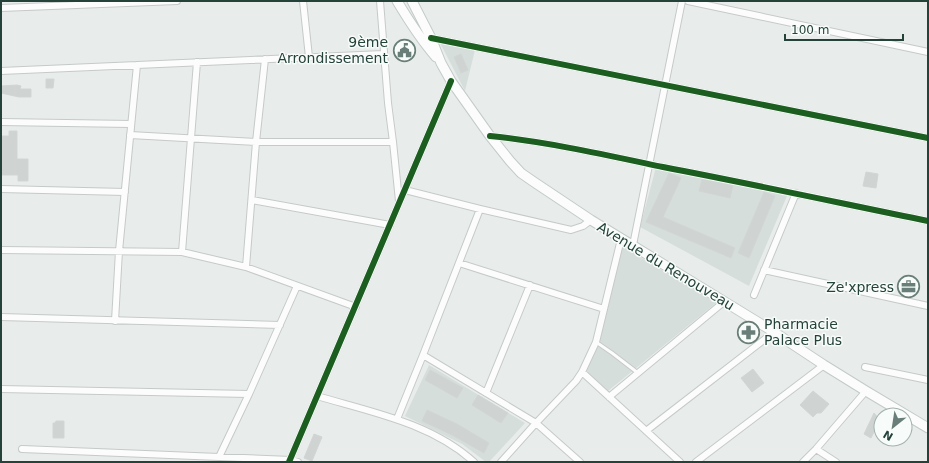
<svg xmlns="http://www.w3.org/2000/svg" width="929" height="463" font-family="'DejaVu Sans',sans-serif">
<style>
.built{fill:#d6dedb}
.building{fill:#cfd4d2;stroke:#d1d6d4}
.lines{fill:none;stroke-linecap:round;stroke-linejoin:round}
.lane-casing{stroke:#c5cac8;stroke-width:5}
.street-casing{stroke:#c5cac8;stroke-width:8}
.secondary-casing{stroke:#c3cbc8;stroke-width:11}
.lane{stroke:#fcfcfc;stroke-width:3}
.street{stroke:#fcfcfc;stroke-width:6}
.secondary{stroke:#fcfcfc;stroke-width:9}
.cycleway-casing{stroke:#f7fbf9;stroke-width:8}
.cycleway{stroke:#1b5e20;stroke-width:6}
.labels{text-anchor:middle;dominant-baseline:central;stroke-width:3;stroke-linejoin:round;paint-order:stroke}
.poi-label{font-size:14px;fill:#24423a;stroke:#f7fbf9;text-anchor:end}
.street-label{font-size:14px;fill:#24423a;stroke:#f7fbf9}
</style>
<rect width="100%" height="100%" fill="#e8edeb"/>
<!-- built -->
<path class="built" d="M440 43 475 50 465 91Z
M656 167 787 196 749 286 640 227Z
M622 246 716 303 608 391 585 370Z
M429 365 525 423 489 462H486L462 444 405 416Z"/>
<!-- building -->
<path class="building" d="M461 54 468 70 461 73 454 57Z
M46 79H54L53 88H46Z
M17 85 21 86 20 89H31V97H19L1 93V86Z
M9 131H17V159H28V181H18V175H1V136H9Z
M866 172 878 174 876 188 863 186Z
M669 173 681 178 663 217 735 248 731 258 646 222Z
M702 179 733 185 730 198 699 191Z
M764 192 775 196 749 258 738 253Z
M753 369 764 383 752 392 741 378Z
M430 370 463 388 457 398 425 380Z
M813 391 829 404 821 413H817L813 417 800 405Z
M478 395 508 413 501 423 472 405Z
M427 410 457 424 489 443 484 453 452 435 422 421Z
M874 413 880 420 871 438 864 434Z
M56 421H64V438H53V423H55Z
M314 434 322 437 312 461 304 458Z"/>
<g class="lines">
<defs>
<path id="lane" d="M596 342 612 353 638 373"/>
<path id="street" d="M303 1 309 57
M380 1 388 103 393 142 399 201
M688 1 928 52
M1 8 177 1
M431 38 928 138
M1 71 383 54
M1 122 131 124
M130 135 256 142H393
M490 136C548 142 606 155 663 167 752 184 840 203 928 221
M1 189 125 192
M405 190 480 209 571 230 583 226 591 220
M252 200 390 225
M633 245 682 1
M1 250 182 252 246 267 356 307
M182 252 197 62
M459 263 604 309
M246 267 256 142 265 59
M764 270 928 306
M754 295 796 193
M1 317 280 325
M115 321 119 251 137 65
M423 355 536 423 580 462
M865 367 928 380
M582 372 680 462
M1 389 249 394
M486 393 530 285
M317 396C371 412 431 423 474 462
M609 397 725 301
M397 419 423 355 480 209
M646 431 774 332
M22 449 291 460 298 462
M816 449 836 462
M219 457 249 394 297 286
M289 462 451 81
M501 462 536 423 576 381 582 372 596 342 621 239
M696 462 824 365
M803 462 816 449 866 391"/>
<path id="secondary" d="M397 1C409 21 421 40 436 57
M412 1 431 38 441 63 451 81 490 136 510 161 521 173 534 182 591 220 774 332 824 365 866 391 928 428"/>
</defs>
<!-- lane casing -->
<use href="#lane" class="lane-casing"/>
<!-- street casing -->
<use href="#street" class="street-casing"/>
<!-- secondary casing -->
<use href="#secondary" class="secondary-casing"/>
<!-- lane -->
<use href="#lane" class="lane"/>
<!-- street -->
<use href="#street" class="street"/>
<!-- secondary -->
<use href="#secondary" class="secondary"/>
<defs>
<path id="cycleway" d="M431 38 928 138
M490 136C548 142 606 155 663 167 752 184 840 203 928 221
M289 462 451 81"/>
</defs>
<!-- cycleway casing -->
<use href="#cycleway" class="cycleway-casing"/>
<!-- cycleway -->
<use href="#cycleway" class="cycleway"/>
</g>
<!-- icons -->
<defs>
<symbol id="civic-ring" viewBox="-11 -11 22 22"><circle r="9.5" fill="#f7fbf9" stroke="#697e78" stroke-width="1.5"/><path d="M-.6-6.5H3V-4.5H.6V-3L4-1V1h2V6H-6V1h2V-1L-.6-3ZM-1.2 2.5V6h2.4V2.5Z" fill="#697e78"/></symbol>
<symbol id="office-ring" viewBox="-11 -11 22 22"><circle r="9.5" fill="#f7fbf9" stroke="#697e78" stroke-width="1.5"/><path d="M-6-3h4V-5.5h4V-3h4V5H-6ZM-1-4.5V-3h2v-1.5ZM-6 0V1H6V0Z" fill="#697e78"/></symbol>
<symbol id="pharmacy-ring" viewBox="-11 -11 22 22"><circle r="9.5" fill="#f7fbf9" stroke="#697e78" stroke-width="1.5"/><path d="M-2-6h4v4h4v4h-4v4h-4v-4h-4v-4h4Z" fill="#697e78"/></symbol>
</defs>
<g fill-rule="evenodd">
<use href="#civic-ring" x="392" y="38" width="25" height="25"/>
<use href="#office-ring" x="896" y="274" width="25" height="25"/>
<use href="#pharmacy-ring" x="736" y="320" width="25" height="25"/>
</g>
<g class="labels">
<!-- poi labels -->
<g class="poi-label">
<text x="388" y="42">9ème<tspan x="388" dy="16">Arrondissement</tspan></text>
<text x="894" y="287">Ze'xpress</text>
<text x="764" y="324" text-anchor="start">Pharmacie<tspan x="764" dy="16">Palace Plus</tspan></text>
</g>
<!-- street labels -->
<g class="street-label">
<text transform="translate(666 266) rotate(31)">Avenue du Renouveau</text>
</g>
</g>
<!-- border -->
<rect width="929" height="463" fill="none" stroke="#24423a" stroke-width="4"/>
<!-- north arrow -->
<g transform="translate(893 427) rotate(210)"><circle r="19" fill="#f7fbf9" stroke="#a3b1ad"/>
<path d="M0-3L7 15L0 10L-7 15Z" fill="#697e78"/>
<text y="-6" font-size="11" font-weight="bold" text-anchor="middle" fill="#24423a">N</text>
</g>
<!-- scale -->
<path d="M785 34v6h118v-6" fill="none" stroke="#24423a" stroke-width="2"/>
<text x="791" y="34" font-size="12" fill="#24423a" stroke="#f7fbf9" stroke-width="3" paint-order="stroke">100 m</text>
</svg>
